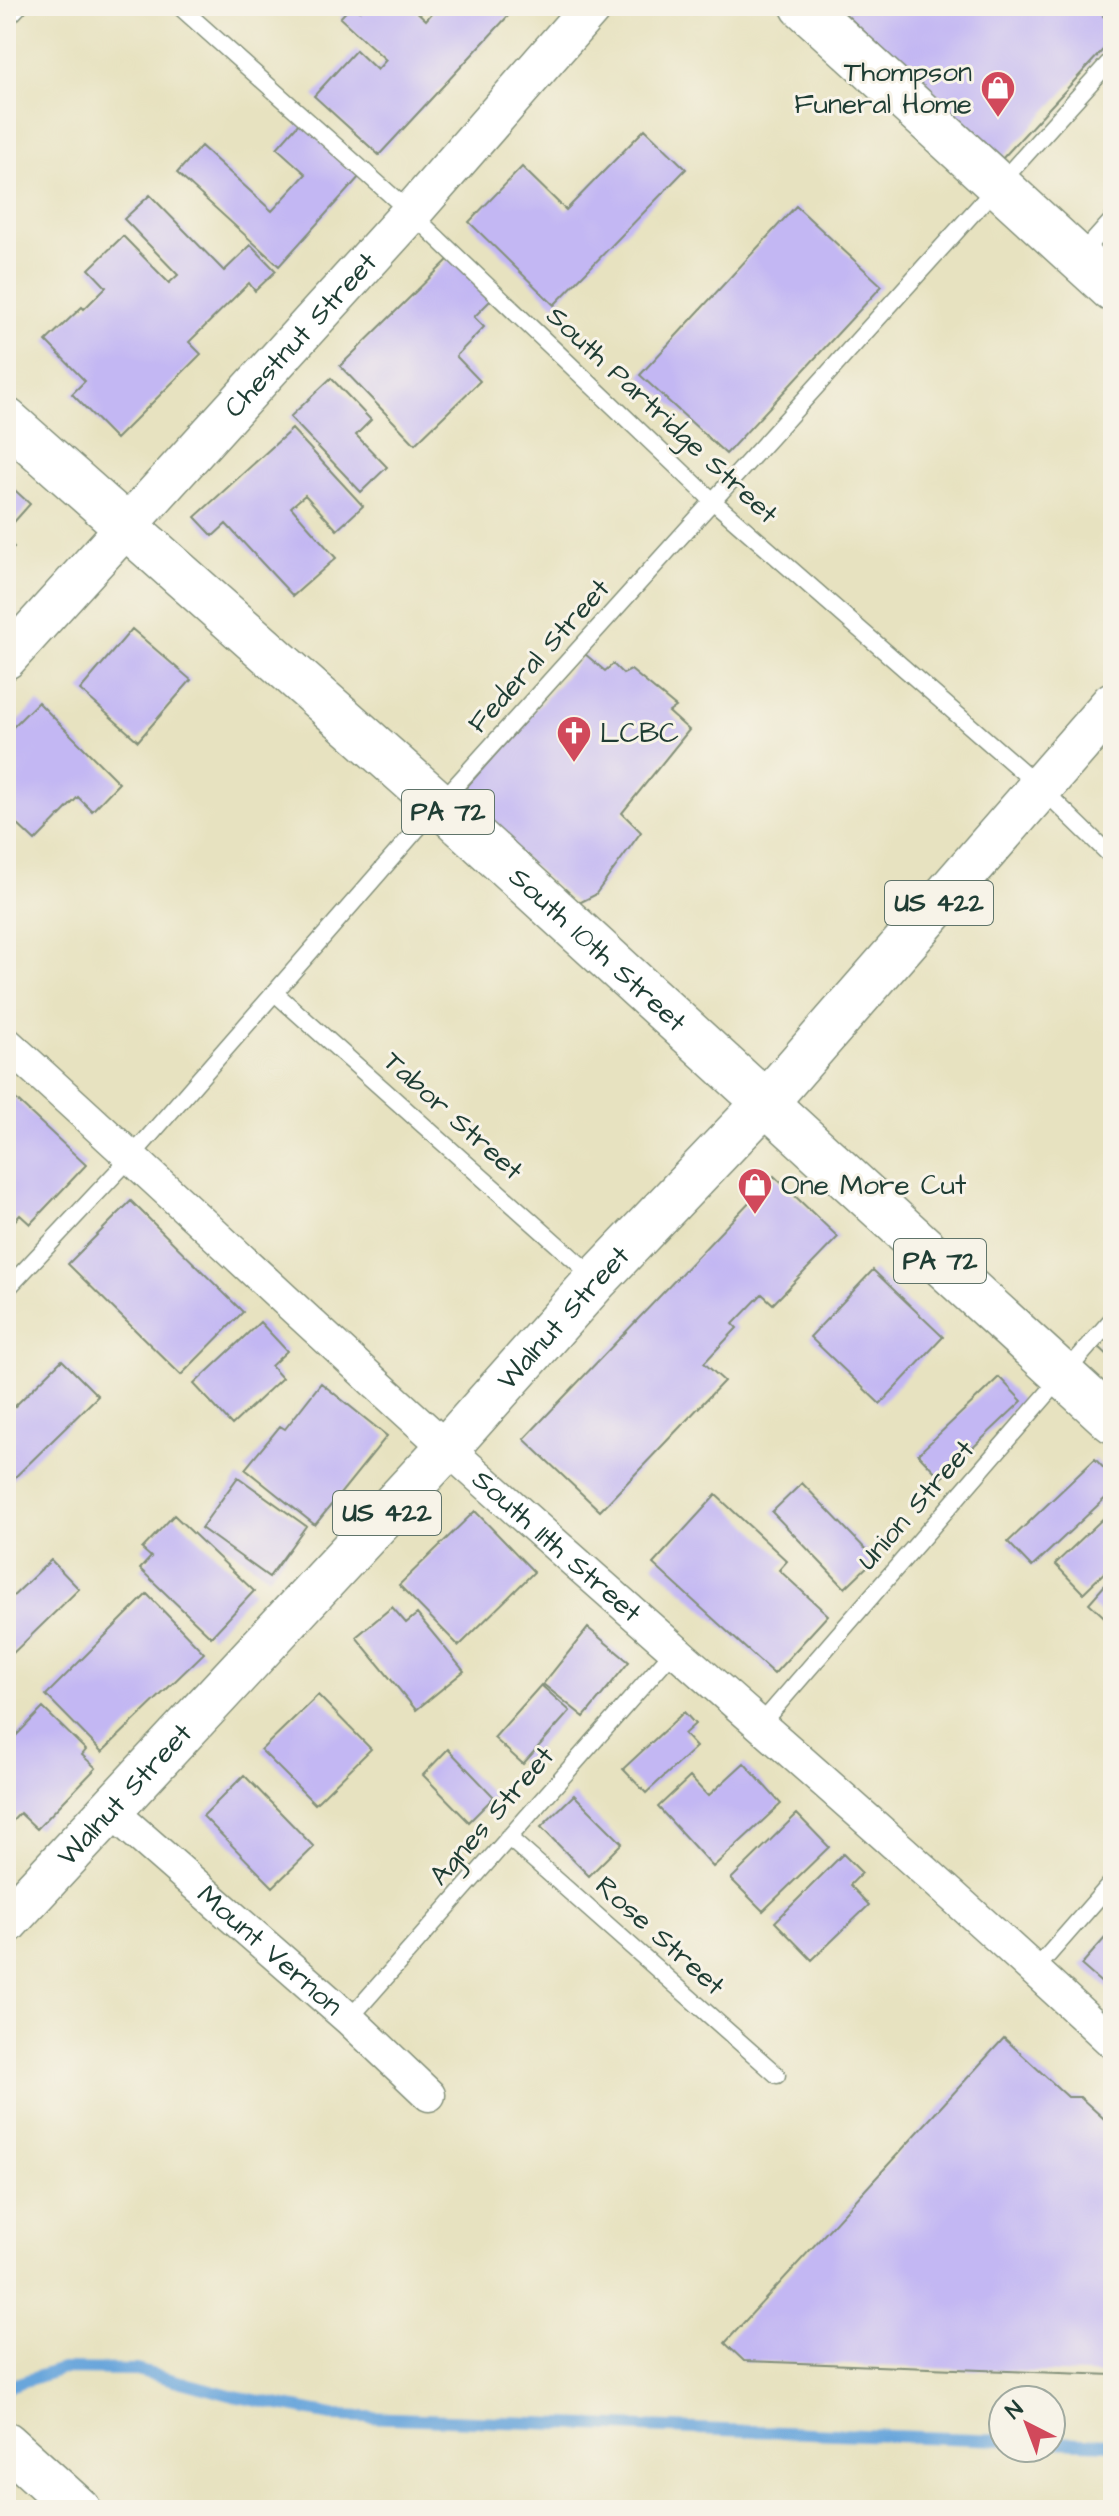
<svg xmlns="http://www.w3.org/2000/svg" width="1119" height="2516" font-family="'Architects Daughter',sans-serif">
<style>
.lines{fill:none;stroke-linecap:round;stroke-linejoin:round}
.stream{stroke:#69a6db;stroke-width:12}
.building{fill:#c3b7f3}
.service-casing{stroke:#83907a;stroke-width:19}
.minor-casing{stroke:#83907a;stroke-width:35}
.tertiary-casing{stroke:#83907a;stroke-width:43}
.secondary-casing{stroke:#83907a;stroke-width:47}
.trunk-casing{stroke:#83907a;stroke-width:47}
.service{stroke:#fff;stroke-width:16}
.minor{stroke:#fff;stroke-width:32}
.tertiary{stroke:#fff;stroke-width:40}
.secondary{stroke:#fff;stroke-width:44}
.trunk{stroke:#fff;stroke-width:44}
.labels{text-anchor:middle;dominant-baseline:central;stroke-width:6;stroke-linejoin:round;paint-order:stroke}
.shield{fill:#f7f3e8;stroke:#60746a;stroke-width:2}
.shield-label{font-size:26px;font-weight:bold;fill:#1f3d34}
.poi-label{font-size:28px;fill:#1f3d34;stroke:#f7f3e8;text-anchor:start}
.street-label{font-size:28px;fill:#1f3d34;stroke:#f7f3e8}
</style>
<rect width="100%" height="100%" fill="#f7f3e8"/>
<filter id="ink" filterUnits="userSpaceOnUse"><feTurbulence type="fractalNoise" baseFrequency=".0125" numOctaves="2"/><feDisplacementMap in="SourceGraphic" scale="16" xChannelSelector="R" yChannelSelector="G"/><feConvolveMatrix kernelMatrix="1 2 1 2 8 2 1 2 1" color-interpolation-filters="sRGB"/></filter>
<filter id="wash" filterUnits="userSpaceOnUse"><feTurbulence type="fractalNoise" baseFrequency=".006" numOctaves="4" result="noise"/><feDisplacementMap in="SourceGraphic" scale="32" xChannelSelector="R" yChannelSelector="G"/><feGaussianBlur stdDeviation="1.8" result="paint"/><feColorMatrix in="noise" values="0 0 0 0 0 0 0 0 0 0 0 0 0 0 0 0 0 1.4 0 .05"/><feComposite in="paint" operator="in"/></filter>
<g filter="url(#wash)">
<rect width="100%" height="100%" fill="#e7e2c0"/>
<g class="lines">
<!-- stream -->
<path class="stream" d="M6 2387 62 2369 136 2370 234 2396 337 2416 1003 2440
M1051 2442 1113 2444"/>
</g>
<g id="blocks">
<!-- building -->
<path class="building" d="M351 6H355L360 11 365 6H411L426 20 433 12 427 6H497L508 16 379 155 314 96 356 50 377 70 386 60 340 18Z
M837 6H1111L1103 16 1113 25V39L1001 160Z
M300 122 360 176 279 266 177 173 201 146 272 211 306 174 277 148Z
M645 129 686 169 554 305 469 222 522 167 566 210Z
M150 195 224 271 251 245 276 271 255 291 249 283 189 342 201 354 116 439 72 394 85 381 46 341 82 307 84 309 106 287 89 269 123 236 169 283 178 275 124 219Z
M796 206 882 286 726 454 640 375Z
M454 254 495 296 474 317 484 327 456 356 480 381 415 444 340 366Z
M331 378 371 420 356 435 387 467 361 492 290 417Z
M292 429 363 506 337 530 305 495 291 507 336 558 293 596 226 524 213 536 195 517Z
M6 482 30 504 6 531Z
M6 539 14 547 6 556Z
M132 629 191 680 138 741 80 690Z
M585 654 605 671 613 664 623 674 631 670 676 707 669 712 689 730 622 813 641 832 595 895 577 904 456 799Z
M38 702 119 783 92 811 78 797 35 841 15 822 6 832V734Z
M6 1090 86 1165 30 1224 20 1215 6 1230Z
M774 1176 838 1237 773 1304 762 1294 733 1324 737 1328 704 1363 724 1381 600 1511 524 1439Z
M131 1201 243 1312 181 1375 68 1264Z
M873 1270 943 1337 880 1404 810 1337Z
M260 1322 287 1351 271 1366 282 1378 232 1425 194 1384Z
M1113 1327V1360L1097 1345Z
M62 1360 98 1396 6 1486V1415Z
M999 1377 1022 1401 941 1478 918 1454Z
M321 1383 387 1436 315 1525 245 1469 280 1426 285 1429Z
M1095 1459 1113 1478V1491L1032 1567 1008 1542Z
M238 1477 306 1526 269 1577 201 1528Z
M802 1483 875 1559 845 1588 772 1512Z
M716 1495 787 1561 779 1570 828 1615 774 1674 653 1564Z
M1113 1509V1564L1083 1593 1055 1564Z
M475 1511 534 1572 459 1646 399 1585Z
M174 1515 254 1591 211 1637 140 1569 151 1557 142 1549Z
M51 1560 79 1589 6 1660V1603Z
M1113 1576V1625L1089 1603Z
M147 1594 204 1653 102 1752 46 1695Z
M392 1607 406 1623 417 1614 464 1671 416 1710 356 1637Z
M588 1628 629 1662 584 1717 543 1684Z
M541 1685 570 1711 523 1764 494 1738Z
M318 1695 371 1749 315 1804 261 1750Z
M43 1708 86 1750 82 1755 96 1768 37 1829 20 1813 6 1828V1746Z
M684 1712 695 1724 684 1734 696 1747 646 1793 623 1769Z
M448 1749 494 1797 469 1822 423 1775Z
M744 1763 781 1804 713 1867 658 1807 690 1777 708 1796Z
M244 1775 314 1847 273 1887 203 1816Z
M574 1795 622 1843 589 1876 541 1827Z
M797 1814 829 1847 763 1911 731 1879Z
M843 1854 862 1873 850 1885 869 1905 812 1960 775 1922Z
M1113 1929V1993L1081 1965Z
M1004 2038 1068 2097H1080L1113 2127V2375L744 2361 725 2343Z"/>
</g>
</g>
<g filter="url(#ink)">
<use href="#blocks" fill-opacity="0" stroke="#83907a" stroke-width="2"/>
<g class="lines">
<defs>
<path id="service" d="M179 6 411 213 714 502 1040 787 1113 858
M6 20 19 6
M1079 257 1113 219
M275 993 596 1279
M6 1290 132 1156 439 804 1113 58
M759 1726 1113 1318
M508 1837 777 2075
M1035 1970 1113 1881
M349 2019 676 1648"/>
<g id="minor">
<path id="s1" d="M6 1043C155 1177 299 1315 448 1449 669 1647 896 1840 1113 2043"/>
<path id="s2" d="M109 1809 349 2019 429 2095"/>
</g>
<g id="tertiary">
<path id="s3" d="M6 659 411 213 592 6"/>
</g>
<path id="secondary" d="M6 2444 79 2510"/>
<g id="trunk">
<path d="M803 6 1113 290"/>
<path id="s4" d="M6 420 439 804 1113 1421"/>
<path id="s5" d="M6 1922 447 1448 597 1279 766 1102 1113 704"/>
</g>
</defs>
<!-- service casing -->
<use href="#service" class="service-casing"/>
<!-- minor casing -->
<use href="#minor" class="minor-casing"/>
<!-- tertiary casing -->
<use href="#tertiary" class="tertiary-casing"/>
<!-- secondary casing -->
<use href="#secondary" class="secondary-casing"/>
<!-- trunk casing -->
<use href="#trunk" class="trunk-casing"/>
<!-- service -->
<use href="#service" class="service"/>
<!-- minor -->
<use href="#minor" class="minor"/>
<!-- tertiary -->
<use href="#tertiary" class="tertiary"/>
<!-- secondary -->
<use href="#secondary" class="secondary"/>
<!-- trunk -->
<use href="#trunk" class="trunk"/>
</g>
</g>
<!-- icons -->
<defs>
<symbol id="shop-pin" viewBox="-11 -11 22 30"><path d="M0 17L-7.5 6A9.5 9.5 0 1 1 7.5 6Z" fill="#d1495b" stroke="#f7f3e8"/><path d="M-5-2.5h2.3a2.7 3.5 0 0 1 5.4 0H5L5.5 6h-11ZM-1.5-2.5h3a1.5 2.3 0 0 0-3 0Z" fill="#fff"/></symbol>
<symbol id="church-pin" viewBox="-11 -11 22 30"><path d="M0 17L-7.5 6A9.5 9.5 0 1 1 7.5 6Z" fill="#d1495b" stroke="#f7f3e8"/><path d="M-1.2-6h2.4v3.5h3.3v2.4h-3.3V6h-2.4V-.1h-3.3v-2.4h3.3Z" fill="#fff"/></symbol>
</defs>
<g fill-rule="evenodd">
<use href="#shop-pin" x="978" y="68" width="40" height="54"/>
<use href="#church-pin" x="554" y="713" width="40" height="54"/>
<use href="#shop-pin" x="735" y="1165" width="40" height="54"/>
</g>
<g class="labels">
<!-- shield labels -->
<g class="shield">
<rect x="402" y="790" width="92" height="44" rx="6"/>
<rect x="885" y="881" width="108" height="44" rx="6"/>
<rect x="894" y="1239" width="92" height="44" rx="6"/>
<rect x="333" y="1491" width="108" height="44" rx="6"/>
</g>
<g class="shield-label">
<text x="448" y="812">PA 72</text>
<text x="939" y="903">US 422</text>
<text x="940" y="1261">PA 72</text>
<text x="387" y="1513">US 422</text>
</g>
<!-- poi labels -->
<g class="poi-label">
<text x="972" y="72" text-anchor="end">Thompson<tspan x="972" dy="32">Funeral Home</tspan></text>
<text x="600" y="733">LCBC</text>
<text x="781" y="1185">One More Cut</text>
</g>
<!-- street labels -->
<g class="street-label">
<text stroke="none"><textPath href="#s3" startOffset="438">Chestnut Street</textPath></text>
<text transform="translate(662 415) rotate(43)">South Partridge Street</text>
<text transform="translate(539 656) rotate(-48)">Federal Street</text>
<text stroke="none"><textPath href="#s4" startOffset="794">South 10th Street</textPath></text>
<text transform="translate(453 1116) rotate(42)">Tabor Street</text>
<text stroke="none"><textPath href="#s5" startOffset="822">Walnut Street</textPath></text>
<text transform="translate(916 1505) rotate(-49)">Union Street</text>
<text stroke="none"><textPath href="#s1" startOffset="746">South 11th Street</textPath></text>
<text stroke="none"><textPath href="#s5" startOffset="174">Walnut Street</textPath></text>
<text transform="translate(492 1816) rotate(-49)">Agnes Street</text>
<text transform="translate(660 1936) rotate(42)">Rose Street</text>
<text stroke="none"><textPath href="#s2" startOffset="214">Mount Vernon</textPath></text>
</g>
</g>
<!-- margin -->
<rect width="1119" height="2516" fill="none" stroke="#f7f3e8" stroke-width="32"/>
<!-- north arrow -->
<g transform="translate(1027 2424) rotate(318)"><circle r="38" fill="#f7f3e8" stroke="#a1aaa0" stroke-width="2"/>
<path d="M0-6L14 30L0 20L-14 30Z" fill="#d1495b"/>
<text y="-12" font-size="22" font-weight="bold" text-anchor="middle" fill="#1f3d34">N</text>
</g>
</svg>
